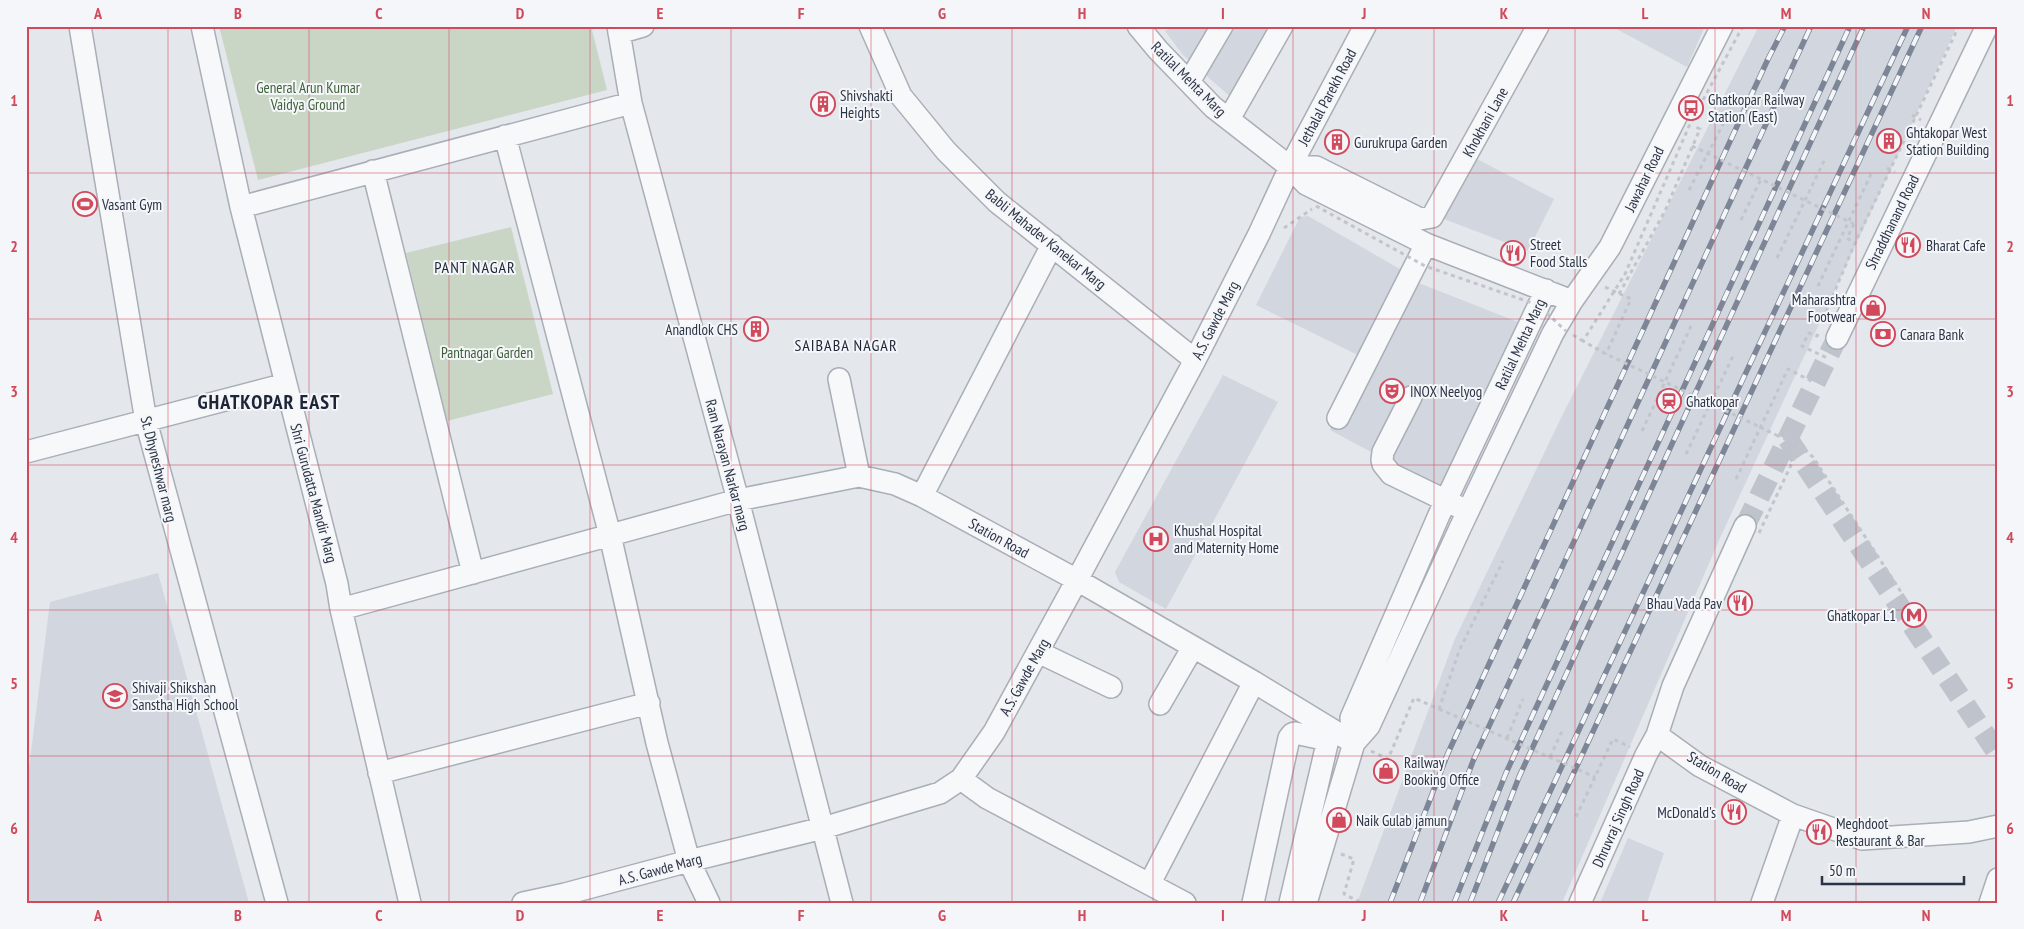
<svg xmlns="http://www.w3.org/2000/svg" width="2024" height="929" font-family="'PT Sans Narrow',sans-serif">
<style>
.built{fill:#d2d6de}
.green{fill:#c9d6c5}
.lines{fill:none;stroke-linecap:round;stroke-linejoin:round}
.minor-tunnel{stroke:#bfc3cb;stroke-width:21;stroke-dasharray:21 11;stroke-linecap:butt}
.minor-casing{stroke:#a9aeb7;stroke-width:24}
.path{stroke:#c2c5cb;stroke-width:3;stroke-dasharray:4 4;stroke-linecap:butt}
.minor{stroke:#f7f8fa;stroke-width:21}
.rail-casing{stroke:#7d8696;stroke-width:5.5}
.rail{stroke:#f4f6f9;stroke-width:4;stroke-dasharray:11;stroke-linecap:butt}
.path-bridge{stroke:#c2c5cb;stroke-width:3;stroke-dasharray:4 4;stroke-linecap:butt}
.grid{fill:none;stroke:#d1495b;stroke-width:1;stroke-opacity:0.55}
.labels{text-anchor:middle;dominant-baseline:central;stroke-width:4;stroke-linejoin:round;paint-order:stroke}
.street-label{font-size:15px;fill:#2b3445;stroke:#f4f6f9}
.park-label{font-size:15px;fill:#3f6138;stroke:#f4f6f9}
.poi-label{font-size:15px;fill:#2b3445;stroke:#f4f6f9;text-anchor:start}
.neighbourhood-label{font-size:16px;letter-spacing:1px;fill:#1d2536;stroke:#f4f6f9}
.district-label{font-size:20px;font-weight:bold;letter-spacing:1px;fill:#1d2536;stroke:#f4f6f9}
.neatline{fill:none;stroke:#d1495b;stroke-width:2}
.grid-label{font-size:16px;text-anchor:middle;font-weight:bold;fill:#d1495b}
</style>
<rect width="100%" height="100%" fill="#e4e7ec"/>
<!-- built -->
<path class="built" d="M1173 26H1285L1242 107 1183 55 1165 31Z
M1611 26H1705L1687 67Z
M1759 26H1957L1720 538 1562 903H1357L1454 641 1561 418Z
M1477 159 1554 199 1528 251 1444 219Z
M1308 216 1412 276 1411 280 1523 324 1442 490 1330 430 1368 360 1256 305 1300 217Z
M1223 375 1278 402 1166 609 1119 582 1115 572Z
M158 573 249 903H26V791L50 602Z
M1628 838 1664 853 1647 903H1600Z"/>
<!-- green -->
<path class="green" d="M219 26H591L607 90 258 180Z
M511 227 553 394 447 421 406 253Z"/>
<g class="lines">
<!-- minor-tunnel -->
<path class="minor-tunnel" d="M1788 439 1998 754
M1745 526 1837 338"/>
<defs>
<path id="minor" d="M80 26 146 421 277 903
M202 26 241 207 337 584 341 609 410 903
M618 26 631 103 738 500 842 903
M870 26 901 96 946 151 997 202 1195 360
M1138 26 1158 50 1213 107 1290 167 1306 184 1426 244 1572 301 1610 247 1722 26
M619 33 643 26
M1189 82 1222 26
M1229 119 1282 26
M505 136 610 535 657 743 689 861 709 903
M1290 167H1316L1420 219 1432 217 1538 26
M373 171 473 573
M241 207 631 103
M1837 338 1987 26
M839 379 859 476
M1411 397 1383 452 1382 460 1383 464 1391 474 1459 507
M1338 418 1426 244
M26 452 286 384
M922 496 1052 245
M341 609 738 500 859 476 895 484 922 496 1077 580 1254 682 1354 743
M1038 652 1111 687
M1160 704 1193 647
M1657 735 1700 766 1793 815 1862 839 1969 832 1998 826
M1354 743 1351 718 1439 515 1546 290
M379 773 649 703
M961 779 987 798 1185 903
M1150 883 1254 682
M523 903 565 894 689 861 823 828 940 793 961 779 994 732 1077 580 1195 360 1259 234 1290 167 1365 26
M1253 903 1289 738 1292 734 1295 733 1323 739 1327 744 1290 903
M1306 903 1354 743 1369 726 1461 526 1553 333 1572 301
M1580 903 1646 755 1657 735 1673 686 1745 526
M1762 903 1793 815
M1990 903 1998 879"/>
</defs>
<!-- minor casing -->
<use href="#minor" class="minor-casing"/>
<!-- path -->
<path class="path" d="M1912 115 1921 120
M1887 168 1895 172
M1689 190 1732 107 1709 94
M1741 220 1761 179
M1854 224 1847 238 1855 243
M1284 228 1312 209
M1777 258 1826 157
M1818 286 1872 172
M1605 287 1631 299 1606 354
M1619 294 1665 211 1700 129 1694 126
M1818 334 1817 336 1809 333 1802 346 1827 358
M1573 335 1583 341
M1760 427 1776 435
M1642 431 1691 326
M1686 454 1734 354
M1736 479 1788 369 1815 383
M1507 738 1523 699
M1371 751 1388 759 1414 698 1439 709 1459 651 1503 561
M1550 757 1563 729
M1576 817 1613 739 1630 747
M1341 854 1354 859 1344 894 1362 903"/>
<!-- minor -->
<use href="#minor" class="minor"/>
<defs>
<path id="rail" d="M1390 903 1448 753 1768 59 1785 26
M1420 903 1473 761 1811 26
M1454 903 1506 773 1850 26
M1470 903 1519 777 1864 26
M1498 903 1908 26
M1513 903 1922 26"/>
</defs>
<!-- rail casing -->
<use href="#rail" class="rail-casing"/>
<!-- rail -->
<use href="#rail" class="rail"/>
<!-- path-bridge -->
<path class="path-bridge" d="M1743 26 1690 124 1625 274 1583 341 1606 354 1760 427
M1692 146 1854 224
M1316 206 1425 266 1538 305 1566 331
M1823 319 1855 243 1959 26
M1776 435 1800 446 1813 457 1903 595
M1759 533 1800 446
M1439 709 1595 777"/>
</g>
<!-- grid -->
<path class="grid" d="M168 26V903M309 26V903M449 26V903M590 26V903M731 26V903M871 26V903M1012 26V903M1153 26V903M1293 26V903M1434 26V903M1575 26V903M1715 26V903M1856 26V903M26 173H1998M26 319H1998M26 465H1998M26 610H1998M26 756H1998"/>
<!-- icons -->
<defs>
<symbol id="building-ring" viewBox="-11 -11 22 22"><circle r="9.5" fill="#f4f6f9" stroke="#d1495b" stroke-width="1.5"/><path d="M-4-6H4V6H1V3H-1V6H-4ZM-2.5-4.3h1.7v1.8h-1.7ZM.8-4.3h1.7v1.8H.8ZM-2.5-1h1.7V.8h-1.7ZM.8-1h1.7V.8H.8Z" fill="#d1495b"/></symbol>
<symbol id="bus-ring" viewBox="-11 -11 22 22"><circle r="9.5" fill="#f4f6f9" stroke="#d1495b" stroke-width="1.5"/><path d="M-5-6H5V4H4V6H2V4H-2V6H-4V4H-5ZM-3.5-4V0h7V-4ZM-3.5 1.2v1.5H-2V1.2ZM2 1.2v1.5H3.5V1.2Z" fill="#d1495b"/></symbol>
<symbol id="stadium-ring" viewBox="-11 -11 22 22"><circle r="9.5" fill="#f4f6f9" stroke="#d1495b" stroke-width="1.5"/><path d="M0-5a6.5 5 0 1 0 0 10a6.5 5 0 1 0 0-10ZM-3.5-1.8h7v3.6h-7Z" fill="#d1495b"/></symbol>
<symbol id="restaurant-ring" viewBox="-11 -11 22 22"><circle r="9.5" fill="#f4f6f9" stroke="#d1495b" stroke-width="1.5"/><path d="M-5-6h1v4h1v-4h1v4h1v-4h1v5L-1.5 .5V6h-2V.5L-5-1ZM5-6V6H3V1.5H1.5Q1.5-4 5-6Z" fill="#d1495b"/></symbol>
<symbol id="shop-ring" viewBox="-11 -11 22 22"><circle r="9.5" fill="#f4f6f9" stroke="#d1495b" stroke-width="1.5"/><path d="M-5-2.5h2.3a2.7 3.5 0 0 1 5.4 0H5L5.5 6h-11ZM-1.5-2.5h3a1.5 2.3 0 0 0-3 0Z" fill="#d1495b"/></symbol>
<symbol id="bank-ring" viewBox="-11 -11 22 22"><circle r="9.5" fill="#f4f6f9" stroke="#d1495b" stroke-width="1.5"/><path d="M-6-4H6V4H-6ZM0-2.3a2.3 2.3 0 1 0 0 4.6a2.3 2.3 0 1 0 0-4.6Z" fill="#d1495b"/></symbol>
<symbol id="theatre-ring" viewBox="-11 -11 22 22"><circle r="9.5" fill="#f4f6f9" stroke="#d1495b" stroke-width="1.5"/><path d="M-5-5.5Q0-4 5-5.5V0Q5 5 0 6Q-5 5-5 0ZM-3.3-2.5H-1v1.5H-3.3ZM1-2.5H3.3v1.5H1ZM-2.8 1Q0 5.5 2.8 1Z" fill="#d1495b"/></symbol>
<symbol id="station-ring" viewBox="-11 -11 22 22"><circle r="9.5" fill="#f4f6f9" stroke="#d1495b" stroke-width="1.5"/><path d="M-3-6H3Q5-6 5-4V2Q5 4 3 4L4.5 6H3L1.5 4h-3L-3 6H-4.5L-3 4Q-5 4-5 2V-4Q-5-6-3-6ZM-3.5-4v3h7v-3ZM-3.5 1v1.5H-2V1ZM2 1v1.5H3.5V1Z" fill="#d1495b"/></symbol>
<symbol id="hospital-ring" viewBox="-11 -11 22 22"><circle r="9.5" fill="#f4f6f9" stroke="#d1495b" stroke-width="1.5"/><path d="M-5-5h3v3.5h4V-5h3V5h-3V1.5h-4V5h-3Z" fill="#d1495b"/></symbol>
<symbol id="metro-ring" viewBox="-11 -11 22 22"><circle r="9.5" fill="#f4f6f9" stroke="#d1495b" stroke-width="1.5"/><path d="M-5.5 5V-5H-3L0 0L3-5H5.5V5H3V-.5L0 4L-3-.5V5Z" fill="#d1495b"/></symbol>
<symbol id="school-ring" viewBox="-11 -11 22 22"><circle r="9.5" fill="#f4f6f9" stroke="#d1495b" stroke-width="1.5"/><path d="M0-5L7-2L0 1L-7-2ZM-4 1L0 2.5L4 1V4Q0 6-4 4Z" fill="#d1495b"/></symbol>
</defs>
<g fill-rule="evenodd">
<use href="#building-ring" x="809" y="90" width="28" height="28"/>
<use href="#bus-ring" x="1677" y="94" width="28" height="28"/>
<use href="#building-ring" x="1875" y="127" width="28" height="28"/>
<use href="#building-ring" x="1323" y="128" width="28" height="28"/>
<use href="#stadium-ring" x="71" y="190" width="28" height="28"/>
<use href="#restaurant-ring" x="1894" y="231" width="28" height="28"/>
<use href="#restaurant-ring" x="1499" y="239" width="28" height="28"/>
<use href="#shop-ring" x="1859" y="294" width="28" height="28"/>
<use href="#building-ring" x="742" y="315" width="28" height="28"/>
<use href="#bank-ring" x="1869" y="320" width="28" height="28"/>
<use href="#theatre-ring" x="1378" y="377" width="28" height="28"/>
<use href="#station-ring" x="1655" y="387" width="28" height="28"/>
<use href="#hospital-ring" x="1142" y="525" width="28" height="28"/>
<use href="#restaurant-ring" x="1726" y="589" width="28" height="28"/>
<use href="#metro-ring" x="1900" y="601" width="28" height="28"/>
<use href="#school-ring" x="101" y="682" width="28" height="28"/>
<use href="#shop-ring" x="1372" y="757" width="28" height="28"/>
<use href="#restaurant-ring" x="1720" y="798" width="28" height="28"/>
<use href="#shop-ring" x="1325" y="806" width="28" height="28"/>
<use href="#restaurant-ring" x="1805" y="818" width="28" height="28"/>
</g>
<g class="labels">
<!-- street labels -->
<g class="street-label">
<text transform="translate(1189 79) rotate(45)">Ratilal Mehta Marg</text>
<text transform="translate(1327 97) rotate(-62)">Jethalal Parekh Road</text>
<text transform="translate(1485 122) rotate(-61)">Khokhani Lane</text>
<text transform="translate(1644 179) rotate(-64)">Jawahar Road</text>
<text transform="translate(1892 222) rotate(-64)">Shraddhanand Road</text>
<text transform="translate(1046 239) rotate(39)">Babli Mahadev Kanekar Marg</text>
<text transform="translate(1215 320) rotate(-63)">A.S. Gawde Marg</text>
<text transform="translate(1520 344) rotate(-65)">Ratilal Mehta Marg</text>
<text transform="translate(728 465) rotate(75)">Ram Narayan Narkar marg</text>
<text transform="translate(159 469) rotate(76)">St. Dhyneshwar marg</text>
<text transform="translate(314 493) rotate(75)">Shri Gurudatta Mandir Marg</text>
<text transform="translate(999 538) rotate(29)">Station Road</text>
<text transform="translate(1024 677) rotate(-61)">A.S. Gawde Marg</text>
<text transform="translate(1717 772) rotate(31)">Station Road</text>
<text transform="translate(1618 818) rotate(-66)">Dhruvraj Singh Road</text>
<text transform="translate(660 869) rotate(-15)">A.S. Gawde Marg</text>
</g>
<!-- park labels -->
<g class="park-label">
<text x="308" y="87">General Arun Kumar<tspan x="308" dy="17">Vaidya Ground</tspan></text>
<text x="487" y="352">Pantnagar Garden</text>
</g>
<!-- poi labels -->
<g class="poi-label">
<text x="840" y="95">Shivshakti<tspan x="840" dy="17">Heights</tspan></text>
<text x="1708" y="99">Ghatkopar Railway<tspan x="1708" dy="17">Station (East)</tspan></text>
<text x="1906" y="132">Ghtakopar West<tspan x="1906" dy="17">Station Building</tspan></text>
<text x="1354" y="142">Gurukrupa Garden</text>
<text x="102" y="204">Vasant Gym</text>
<text x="1530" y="244">Street<tspan x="1530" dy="17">Food Stalls</tspan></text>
<text x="1926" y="245">Bharat Cafe</text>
<text x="1856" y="299" text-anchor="end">Maharashtra<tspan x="1856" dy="17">Footwear</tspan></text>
<text x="738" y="329" text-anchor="end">Anandlok CHS</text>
<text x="1900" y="334">Canara Bank</text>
<text x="1410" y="391">INOX Neelyog</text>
<text x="1686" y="401">Ghatkopar</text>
<text x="1174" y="530">Khushal Hospital<tspan x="1174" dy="17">and Maternity Home</tspan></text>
<text x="1722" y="603" text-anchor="end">Bhau Vada Pav</text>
<text x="1896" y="615" text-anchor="end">Ghatkopar L1</text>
<text x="132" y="687">Shivaji Shikshan<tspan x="132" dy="17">Sanstha High School</tspan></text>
<text x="1404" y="762">Railway<tspan x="1404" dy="17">Booking Office</tspan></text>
<text x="1716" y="812" text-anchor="end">McDonald's</text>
<text x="1356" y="820">Naik Gulab jamun</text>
<text x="1836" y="823">Meghdoot<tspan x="1836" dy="17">Restaurant &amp; Bar</tspan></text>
</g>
<!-- neighbourhood labels -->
<g class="neighbourhood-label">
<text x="475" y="267">PANT NAGAR</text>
<text x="846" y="345">SAIBABA NAGAR</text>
</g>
<!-- district labels -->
<g class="district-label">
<text x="269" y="402">GHATKOPAR EAST</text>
</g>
</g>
<!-- border -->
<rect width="2024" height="929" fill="none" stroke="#f4f6f9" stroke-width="55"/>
<!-- scale -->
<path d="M1822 876v8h142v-8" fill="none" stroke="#2b3445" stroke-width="2.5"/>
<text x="1829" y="876" font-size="15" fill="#2b3445" stroke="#f4f6f9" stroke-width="4" paint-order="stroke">50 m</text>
<rect x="28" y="28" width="1968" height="874" class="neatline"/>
<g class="grid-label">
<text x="98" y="19">A</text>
<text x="238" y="19">B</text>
<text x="379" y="19">C</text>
<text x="520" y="19">D</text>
<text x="660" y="19">E</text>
<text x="801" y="19">F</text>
<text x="942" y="19">G</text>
<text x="1082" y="19">H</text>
<text x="1223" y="19">I</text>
<text x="1364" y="19">J</text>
<text x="1504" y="19">K</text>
<text x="1645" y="19">L</text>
<text x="1786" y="19">M</text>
<text x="1926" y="19">N</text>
<text x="14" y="106">1</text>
<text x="2010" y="106">1</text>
<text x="14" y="252">2</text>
<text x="2010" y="252">2</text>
<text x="14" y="397">3</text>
<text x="2010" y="397">3</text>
<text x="14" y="543">4</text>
<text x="2010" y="543">4</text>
<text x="14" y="689">5</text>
<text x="2010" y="689">5</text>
<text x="14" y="834">6</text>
<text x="2010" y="834">6</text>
<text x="98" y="921">A</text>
<text x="238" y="921">B</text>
<text x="379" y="921">C</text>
<text x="520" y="921">D</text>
<text x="660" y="921">E</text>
<text x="801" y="921">F</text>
<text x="942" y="921">G</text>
<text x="1082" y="921">H</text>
<text x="1223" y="921">I</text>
<text x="1364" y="921">J</text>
<text x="1504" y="921">K</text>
<text x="1645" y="921">L</text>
<text x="1786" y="921">M</text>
<text x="1926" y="921">N</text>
</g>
</svg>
